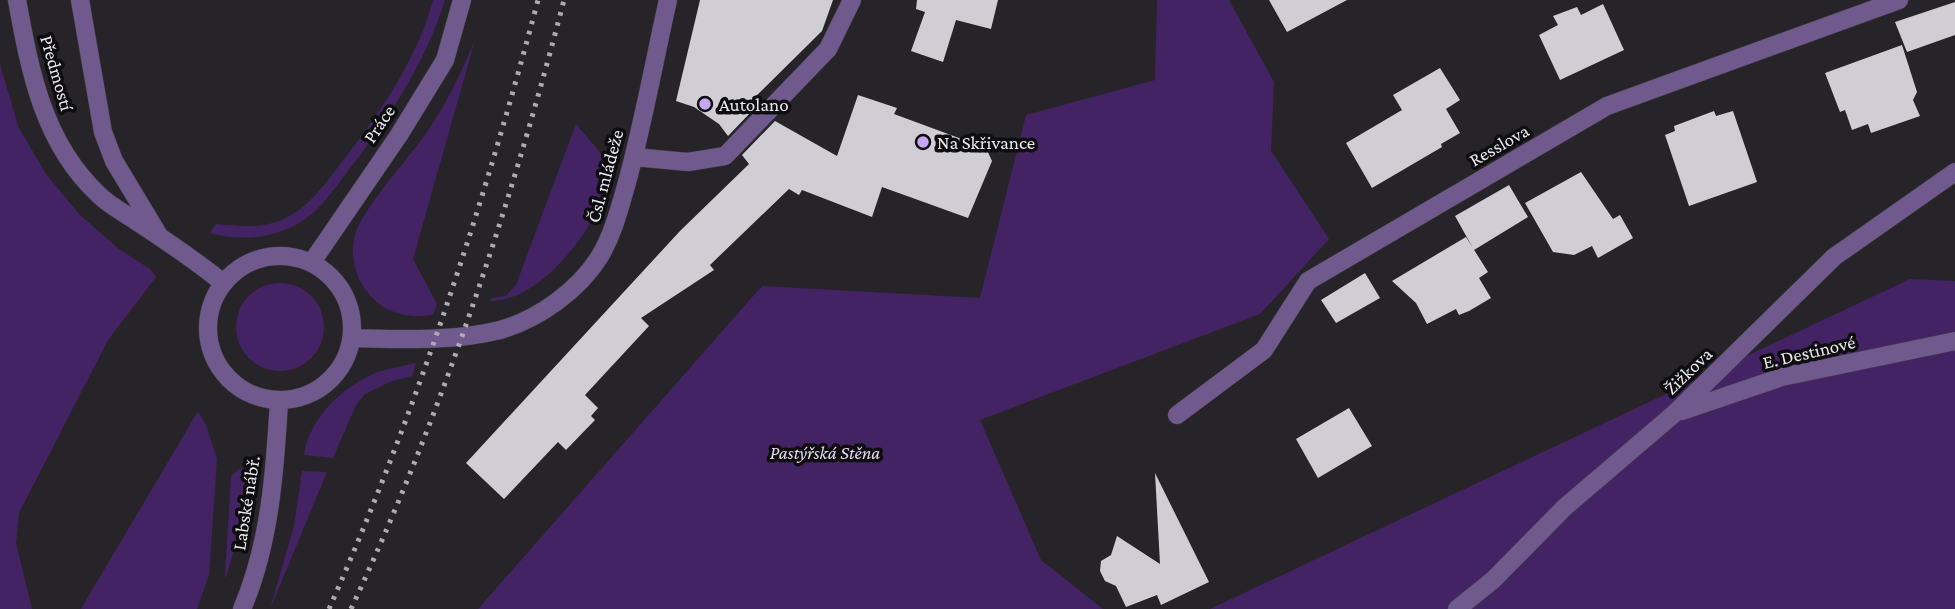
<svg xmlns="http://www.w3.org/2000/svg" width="1955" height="609" font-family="'Crimson Pro',serif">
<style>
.green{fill:#442365}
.building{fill:#d0ced4}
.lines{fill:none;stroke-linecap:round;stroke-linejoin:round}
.minor-casing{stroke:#424044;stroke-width:19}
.minor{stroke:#70598d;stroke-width:18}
.rail{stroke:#adabaf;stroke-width:5;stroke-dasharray:3.5 7;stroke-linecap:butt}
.poi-dot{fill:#c6a6f0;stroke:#0e0d10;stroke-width:2.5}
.labels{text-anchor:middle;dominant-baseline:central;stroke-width:7;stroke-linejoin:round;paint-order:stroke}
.street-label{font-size:19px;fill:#ebe9ed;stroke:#0e0d10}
.poi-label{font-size:19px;fill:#ebe9ed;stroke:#0e0d10;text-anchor:start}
.park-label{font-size:19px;font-style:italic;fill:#e1d8ee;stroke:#0e0d10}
</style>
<rect width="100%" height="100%" fill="#262428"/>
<!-- green -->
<path class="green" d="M433 0H445C425 65 386 122 345 175 331 193 318 213 297 224 271 239 238 241 210 233L216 224C240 226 261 229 284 219 309 207 325 184 341 163 378 116 418 58 433 0Z
M1157 0H1229L1274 82 1271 151 1329 239 1260 314 980 420 1041 560 1103 609H478L762 286 980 298 1026 115 1155 80Z
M475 40 413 259 437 304 433 315C422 316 412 317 401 314 367 306 346 268 355 235 362 210 405 162 422 139 445 108 460 75 475 40Z
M0 64 18 126 46 174 79 214 119 249 150 269 156 277 108 340 19 513 16 543 32 609H0Z
M576 124 610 164C608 180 604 196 597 211 579 247 534 302 490 301L492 298 506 296 516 285Z
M1910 279 1955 281V609H1210Z
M236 327a44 44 0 1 1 88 0a44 44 0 1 1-88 0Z
M416 363 412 376 392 381 365 394 356 405 333 458 304 455C309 418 344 385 378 372 390 368 404 366 416 363Z
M198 411 206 425 217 459 209 575 197 609H81Z
M251 467 246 510 226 577H225L231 476 239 469Z
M302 471 327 472 270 609 294 526Z"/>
<!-- building -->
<path class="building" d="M700 0H833L822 31 747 105 754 109 728 136 719 124 694 107 676 101Z
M917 0H998L991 29 956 20 943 62 911 51 925 12 916 9Z
M1269 0H1347L1287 32Z
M1955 2V35L1907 52 1895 22Z
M1603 4 1624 50 1560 80 1539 35 1558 25 1553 16 1577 7 1581 15Z
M1902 45 1917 92 1913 100 1920 116 1871 133 1868 124 1852 130 1845 110 1840 112 1825 73Z
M1440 68 1460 100 1446 109 1460 133 1441 144 1442 147 1372 188 1346 143 1402 110 1393 95Z
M858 95 897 108 894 114 986 148 992 161 968 218 882 187 872 217 802 190 799 195 789 189 710 265 714 270 641 318 649 326 585 395 598 408 591 416 595 420 566 450 558 442 504 499 466 463 680 231 749 164 742 155 775 121 837 156Z
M1714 111 1716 116 1733 111 1757 182 1689 206 1665 135 1675 131 1674 126Z
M1581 172 1613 219 1620 215 1633 238 1598 258 1592 246 1574 255 1553 252 1525 203Z
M1509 185 1528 217 1474 250 1455 216Z
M1466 237 1488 272 1479 278 1491 298 1469 311 1459 315 1456 309 1427 324 1416 303 1392 281Z
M1365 273 1380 298 1336 323 1321 300Z
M1349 408 1372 446 1318 478 1296 439Z
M1155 473 1209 582 1161 605 1157 595 1126 607 1116 586 1105 581 1100 571 1101 561 1111 555 1117 536 1160 564Z"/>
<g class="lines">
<defs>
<path id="minor" d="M17 0C30 71 43 143 99 195 110 206 126 214 139 223 168 242 196 261 222 282
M80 0 103 132 114 161 158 234
M634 157 688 162 725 156 828 49 852 0
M208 328a72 72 0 1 1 144 0a72 72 0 1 1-144 0Z
M312 262 399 135 445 60 462 0
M352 338C401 339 452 342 500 330 539 319 579 290 600 256 613 234 619 210 626 186 643 125 654 62 668 0
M1682 411 1782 377 1955 341
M1177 415 1264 350 1308 281 1607 106 1899 0
M242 609C270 544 275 471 279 401
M1457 609 1493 580 1565 507 1675 413 1834 257 1955 172"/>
</defs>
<!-- minor casing -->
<use href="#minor" class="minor-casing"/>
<!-- minor -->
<use href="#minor" class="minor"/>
<!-- rail -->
<path class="rail" d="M329 609C416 412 483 208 538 0
M351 609C442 414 510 208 564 0"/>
</g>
<!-- markers -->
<g class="poi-dot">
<circle cx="705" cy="104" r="7"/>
<circle cx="923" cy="142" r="7"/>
</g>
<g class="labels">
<!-- street labels -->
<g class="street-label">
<text transform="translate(57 73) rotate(74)">Předmostí</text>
<text transform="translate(379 124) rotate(-56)">Práce</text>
<text transform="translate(1499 145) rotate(-30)">Resslova</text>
<text transform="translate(605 176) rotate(-75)">Čsl. mládeže</text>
<text transform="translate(1809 352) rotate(-13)">E. Destinové</text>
<text transform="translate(1688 371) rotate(-44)">Žižkova</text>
<text transform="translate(246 503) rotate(-81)">Labské nábř.</text>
</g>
<!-- poi labels -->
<g class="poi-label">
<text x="719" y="104">Autolano</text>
<text x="937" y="142">Na Skřivance</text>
</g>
<!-- park labels -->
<g class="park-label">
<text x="825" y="452">Pastýřská Stěna</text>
</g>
</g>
</svg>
